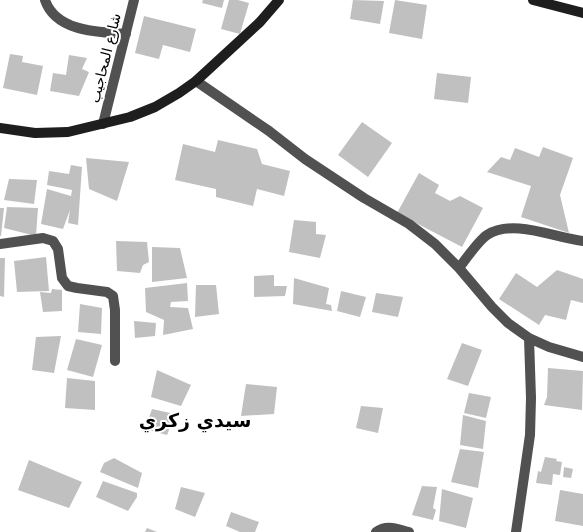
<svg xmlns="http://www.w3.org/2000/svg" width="583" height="532" font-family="'DejaVu Sans',Cairo,sans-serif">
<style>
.building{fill:#c0c0c0}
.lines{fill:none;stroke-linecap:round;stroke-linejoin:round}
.street{stroke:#515151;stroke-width:10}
.secondary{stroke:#1e1e1e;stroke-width:10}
.labels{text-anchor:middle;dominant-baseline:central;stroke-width:4;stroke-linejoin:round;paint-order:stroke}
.street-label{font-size:14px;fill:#000;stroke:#fff}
.district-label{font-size:19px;font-weight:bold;fill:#000;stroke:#fff}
</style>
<rect width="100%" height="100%" fill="#fff"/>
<!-- building -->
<path class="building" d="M203 0H224L222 8 202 3Z
M229 0H238L249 3 240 34 221 29Z
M353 0 384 1 380 24 350 19Z
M395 0 427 5 422 39 389 33Z
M144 16 196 29 190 52 163 45 159 59 135 53Z
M10 54 23 56 22 62 43 66 37 95 3 88Z
M69 55 87 58 82 69 89 72 79 96 50 91 53 73 66 75Z
M437 73 471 77 468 103 434 99Z
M362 122 392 143 368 177 338 155Z
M218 140 257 149 262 164 290 171 284 196 257 189 253 206 216 197V189L175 180 183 144 215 152Z
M543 147 573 158 560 195 569 233 521 217 531 186 487 172 501 157 510 160 515 148 539 157Z
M86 158 129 162 117 201 89 189Z
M71 165 82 167 78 225 68 223 70 210 63 229 41 224 47 189 71 196 72 190 47 185 49 171 69 174Z
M419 173 439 185 435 193 450 201 460 196 483 208 462 247 397 213Z
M9 179 37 180 34 204 4 200Z
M7 207 38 208 36 236 4 228Z
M0 208H4L1 236H0Z
M294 220 316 222V234L326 235 320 258 289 252Z
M116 241 147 242 149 262 143 265 140 273 117 271Z
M152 247 180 248 187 278 152 282Z
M46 257 49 291 17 292 14 261Z
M0 258H5L4 297 0 296Z
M557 270 583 279V303L571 300 566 320 545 315 539 325 499 299 516 273 537 287Z
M274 275V286H287L285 296 254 297V276Z
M294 278 329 288 326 304 331 305 332 311 293 304Z
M187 283 188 301 171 302 170 307 188 308 193 329 163 335 164 320 146 312 145 288Z
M196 285H216L219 314 195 317Z
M52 289 62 290V311L43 312 40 292 51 293Z
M341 291 366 297 360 317 337 311Z
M376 293 403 297 398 317 372 312Z
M80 304 102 308 101 334 78 332Z
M134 321 156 323 155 336 135 338Z
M61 336 54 373 32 370 36 337Z
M76 339 102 345 93 377 67 370Z
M462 343 482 350 468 386 447 379Z
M548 368 583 371 582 410 544 405 547 397Z
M157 370 191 385 181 406 151 397Z
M67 378 95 381V410L65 408Z
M246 384 277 387 274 414 241 416Z
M469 393 491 397 486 418 464 413Z
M361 406 383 408 378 433 356 428Z
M152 409 175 414 167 435 145 429Z
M463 415 486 421 483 449 460 445Z
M460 449 484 452 478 488 451 482Z
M545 457 557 459 556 461 562 462 560 475 553 474 552 485 536 483 538 471 541 472Z
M114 458 142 473 138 488 100 472 104 463Z
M29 460 82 482 69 508 18 490Z
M564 467 573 469 571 478 563 477Z
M103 481 137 493V497L128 511 96 497Z
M422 486 437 487 433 508 436 510 433 520 412 515Z
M181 487 205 493 195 517 175 509Z
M442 489 473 498 466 528 439 521Z
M560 490 583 494V526L555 521Z
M231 512 259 522 255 532H240L226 526Z
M147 528 157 532H145Z"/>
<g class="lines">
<!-- street -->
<path class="street" d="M45 0C56 32 99 32 126 34
M196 81 269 131 305 159 364 198 409 224 435 244 459 268 492 307 508 323 529 338 549 347 583 357
M103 124 134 0
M0 244 43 238 53 241 58 249 62 278 68 286 77 288 107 292 113 296 115 310V361
M459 268C465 260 479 240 487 235 513 218 555 238 583 241
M376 532C387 524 397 529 409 532
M516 532 530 435 531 398 529 338"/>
<!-- secondary -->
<path class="secondary" d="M533 0 583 13
M0 128 35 133 68 132 130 117 155 107 179 93 196 81 260 22 279 0"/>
</g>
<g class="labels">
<!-- street labels -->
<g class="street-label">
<text transform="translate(105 58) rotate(-76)">شارع المحاجيب</text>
</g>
<!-- district labels -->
<g class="district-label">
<text x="195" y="420">سيدي زكري</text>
</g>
</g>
</svg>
